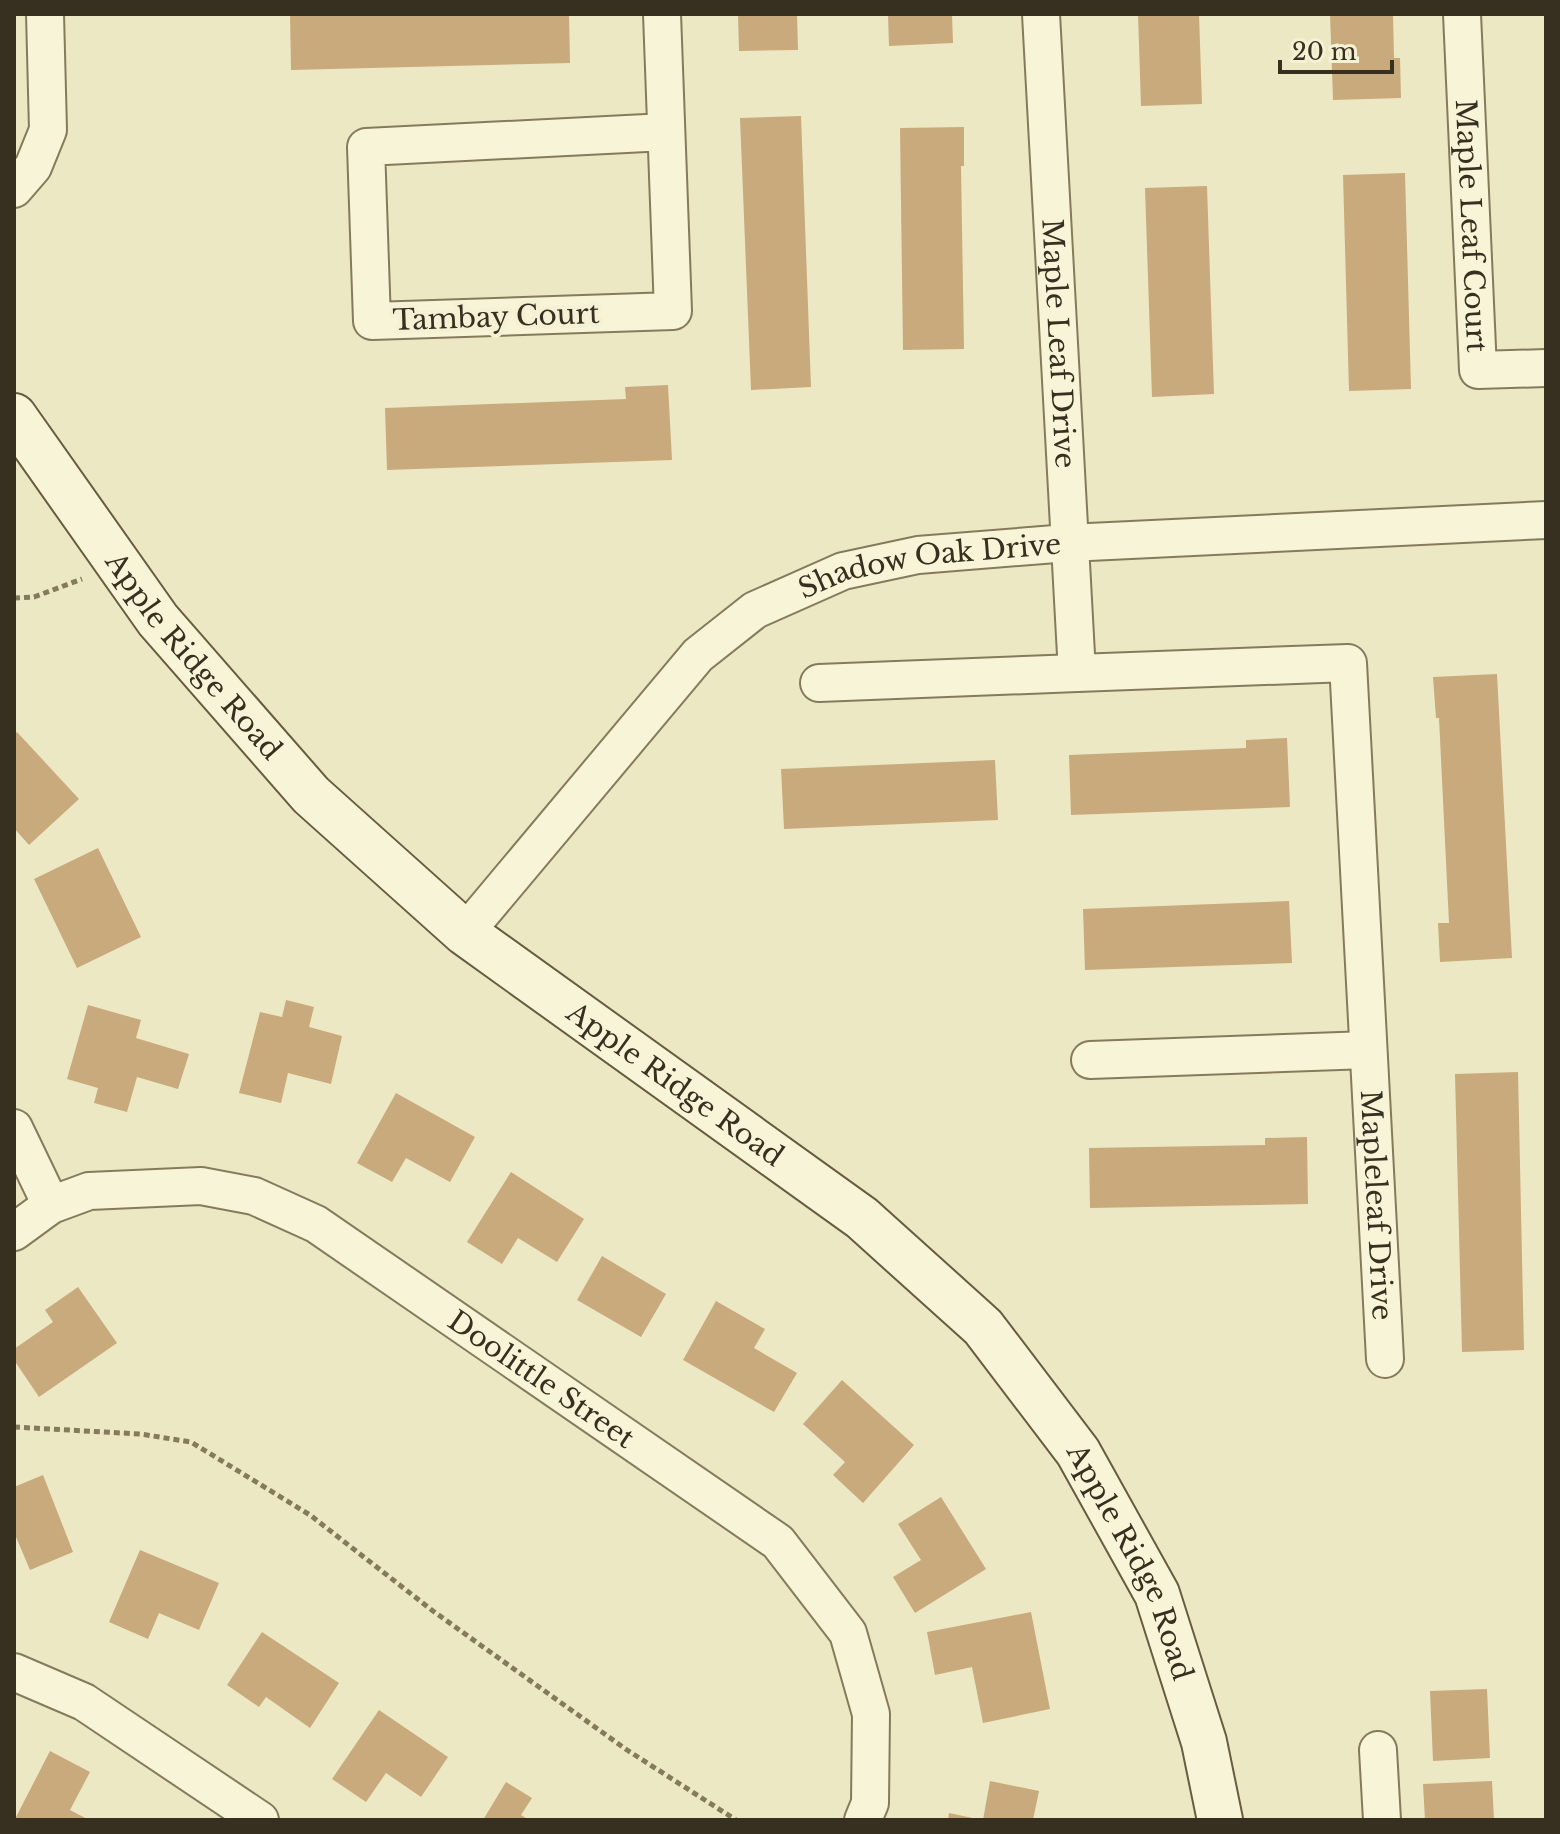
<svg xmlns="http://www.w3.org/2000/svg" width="1560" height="1834" font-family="'Libre Baskerville',serif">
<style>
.building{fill:#c9aa7c}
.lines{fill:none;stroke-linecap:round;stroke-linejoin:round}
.street-casing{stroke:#867a5c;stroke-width:40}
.secondary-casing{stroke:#685b3f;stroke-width:48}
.path{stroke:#867a5c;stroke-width:5;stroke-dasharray:6 4;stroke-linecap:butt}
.street{stroke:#f7f4d7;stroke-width:36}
.secondary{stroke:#f7f4d7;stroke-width:44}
.labels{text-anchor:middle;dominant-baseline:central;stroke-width:8;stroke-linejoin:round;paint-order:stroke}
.street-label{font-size:28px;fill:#372f1f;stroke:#f4f1d4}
</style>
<rect width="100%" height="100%" fill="#ece8c4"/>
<!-- building -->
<path class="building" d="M290 14H569L570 63 291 70Z
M738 14H797L798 50 739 51Z
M888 14H952L953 43 889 46Z
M1138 14H1199L1202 104 1141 106Z
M1330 14H1393L1394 58H1400L1401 98 1333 100Z
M801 116 811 387 751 390 740 118Z
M964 127V166H961L964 349 903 350 900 128Z
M1405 173 1411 389 1349 391 1343 175Z
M1207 186 1214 394 1152 397 1145 188Z
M668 385 672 460 387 470 385 408 626 399 625 387Z
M1497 674 1512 958 1440 962 1438 923H1449L1439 718H1436L1433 677Z
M17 732 79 799 29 845 14 828V735Z
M1287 738 1290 807 1071 815 1069 755 1246 748V740Z
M995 760 998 820 784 829 781 769Z
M98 848 141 937 77 968 34 879Z
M1289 901 1292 963 1085 970 1083 909Z
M286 1000 314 1007 309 1027 342 1036 331 1084 288 1073 281 1103 239 1093 260 1012 282 1017Z
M88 1005 141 1020 136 1038 189 1054 178 1089 137 1077 127 1112 94 1103 98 1088 67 1079Z
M1518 1072 1524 1350 1462 1352 1455 1074Z
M396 1093 475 1137 450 1182 406 1158 392 1182 357 1163Z
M1307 1137 1308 1204 1090 1208 1089 1148 1265 1145V1138Z
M511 1172 584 1219 557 1262 518 1238 502 1264 467 1242Z
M602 1256 666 1294 641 1337 577 1300Z
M78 1287 117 1343 39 1397 14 1360V1349L53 1322 45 1310Z
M716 1301 765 1329 754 1348 797 1373 774 1412 683 1360Z
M842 1380 914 1445 863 1503 833 1475 845 1462 803 1424Z
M43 1475 73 1552 30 1570 16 1537 14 1538V1487Z
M941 1497 986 1569 915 1613 893 1577 921 1560 898 1524Z
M140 1550 219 1583 199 1630 159 1613 148 1639 109 1622Z
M1031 1612 1050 1709 983 1723 972 1667 935 1675 927 1632Z
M262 1632 339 1683 310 1728 266 1697 259 1707 227 1685Z
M1487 1689 1490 1758 1433 1761 1430 1691Z
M379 1710 448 1757 421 1797 386 1773 366 1802 332 1779Z
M50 1751 90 1772 70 1810 89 1820 15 1819Z
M990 1781 1039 1791 1033 1820H983Z
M1492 1781 1494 1820H1425L1423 1784Z
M506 1782 532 1798 521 1815 529 1820H483Z
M949 1813 977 1819V1820H948Z"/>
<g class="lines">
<defs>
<g id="street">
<path d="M662 14 673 311 372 321 366 147 666 132"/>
<path id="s1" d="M1041 14 1077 673 1348 663 1385 1359"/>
<path id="s2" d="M1462 14 1478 370 1546 368"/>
<path d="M14 189 33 167 48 130 45 14"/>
<path d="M819 683 1077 673"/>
<path id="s3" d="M465 933 698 655 755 610 843 571 918 555 1068 543 1546 520"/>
<path d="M1090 1060 1368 1050"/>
<path d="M14 1128 51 1205"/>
<path id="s4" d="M14 1232 51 1205 89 1191 201 1186 254 1196 316 1224 778 1542 848 1633 871 1714 870 1803 863 1820"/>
<path d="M14 1672 84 1702 260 1820"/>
<path d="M1378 1750 1382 1820"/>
</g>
<g id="secondary">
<path id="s5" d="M14 416 158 620 311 795 465 933 862 1218 983 1327 1078 1452 1157 1594 1204 1742 1220 1820"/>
</g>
</defs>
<!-- street casing -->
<use href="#street" class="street-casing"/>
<!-- secondary casing -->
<use href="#secondary" class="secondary-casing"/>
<!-- path -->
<path class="path" d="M14 598 34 597 82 579
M14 1427 140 1434 191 1442 310 1515 433 1611 627 1750 736 1820"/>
<!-- street -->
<use href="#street" class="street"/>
<!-- secondary -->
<use href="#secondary" class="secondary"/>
</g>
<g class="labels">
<!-- street labels -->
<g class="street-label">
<text stroke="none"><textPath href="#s2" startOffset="212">Maple Leaf Court</textPath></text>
<text transform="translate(496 317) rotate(-2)">Tambay Court</text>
<text stroke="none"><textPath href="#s1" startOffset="330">Maple Leaf Drive</textPath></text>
<text stroke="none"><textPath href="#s3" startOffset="618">Shadow Oak Drive</textPath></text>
<text stroke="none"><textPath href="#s5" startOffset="300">Apple Ridge Road</textPath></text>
<text stroke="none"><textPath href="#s5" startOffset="948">Apple Ridge Road</textPath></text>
<text stroke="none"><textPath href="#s1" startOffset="1474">Mapleleaf Drive</textPath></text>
<text stroke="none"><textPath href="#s4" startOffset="594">Doolittle Street</textPath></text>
<text stroke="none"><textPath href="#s5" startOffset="1620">Apple Ridge Road</textPath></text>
</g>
</g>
<!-- border -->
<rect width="1560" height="1834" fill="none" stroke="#372f1f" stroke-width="32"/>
<!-- scale -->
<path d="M1280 60v12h112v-12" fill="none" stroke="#372f1f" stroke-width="4"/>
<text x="1292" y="60" font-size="24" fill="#372f1f" stroke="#f4f1d4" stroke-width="6" paint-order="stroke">20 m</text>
</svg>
